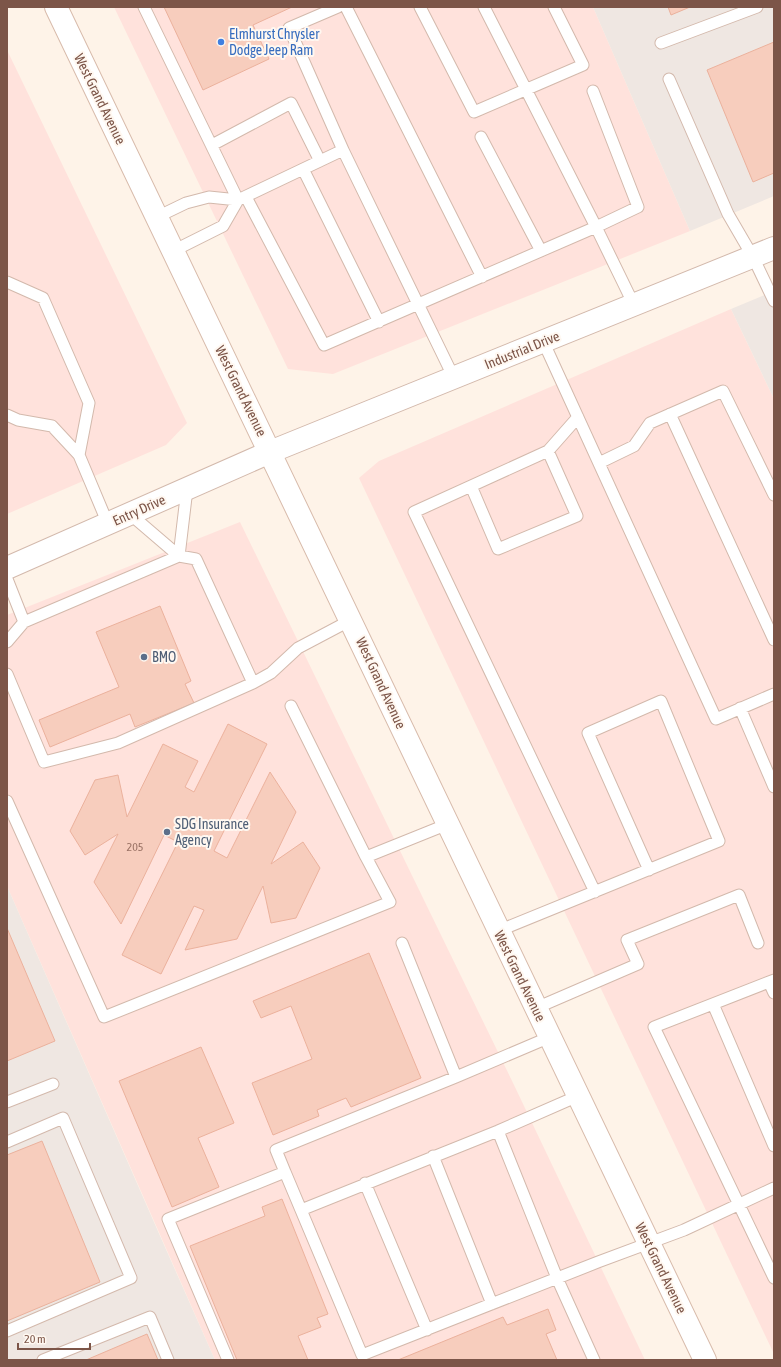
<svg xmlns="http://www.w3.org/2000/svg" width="781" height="1367" font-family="'Asap Condensed',sans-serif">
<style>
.commercial{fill:#ffe2dc}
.industrial{fill:#efe7e2}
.building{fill:#f7cdbd;stroke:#ebb19c}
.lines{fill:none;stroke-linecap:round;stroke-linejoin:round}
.service-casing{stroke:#d3b9ac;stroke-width:13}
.minor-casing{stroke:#d3b9ac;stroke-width:24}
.tertiary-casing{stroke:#d3b9ac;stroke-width:24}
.secondary-casing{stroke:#d8bbab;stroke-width:24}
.service{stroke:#fff;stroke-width:11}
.minor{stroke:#fff;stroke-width:22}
.tertiary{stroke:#fff;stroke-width:22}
.secondary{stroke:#fff;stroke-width:22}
.shop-dot{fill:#3f7fe0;stroke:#fff8f1;stroke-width:1.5}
.service-dot{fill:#5c6f8a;stroke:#fff8f1;stroke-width:1.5}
.labels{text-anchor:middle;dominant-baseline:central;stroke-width:4;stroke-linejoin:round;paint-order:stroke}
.number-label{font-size:12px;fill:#9b7365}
.shop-label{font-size:14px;fill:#366cbe;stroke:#fff8f1;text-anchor:start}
.street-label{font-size:14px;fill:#7c5548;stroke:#fff8f1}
.service-label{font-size:14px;fill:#4e5e75;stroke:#fff8f1;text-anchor:start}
</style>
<rect width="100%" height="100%" fill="#fef3e8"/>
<!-- commercial -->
<path class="commercial" d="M114 7H593L690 231 333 374 288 369Z
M7 50 187 423 166 445 7 514Z
M731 309 774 399V1354L359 478 379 461Z
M240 522 514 1085 645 1360H215L7 886V615Z"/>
<!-- industrial -->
<path class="industrial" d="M593 7H774V196L690 231Z
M774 291V399L731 309Z
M7 886 157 1229 215 1360H7Z"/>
<!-- building -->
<path class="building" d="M164 7H292L253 25 269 59 203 90Z
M668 7H690L671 15Z
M774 42V173L753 182 707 70Z
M160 606 191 681 185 684 194 703 135 727 130 714 50 747 39 720 119 687 96 632Z
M228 724 267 744 214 851 227 858 270 772 296 812 271 864 303 842 320 868 296 918 271 923 263 886 237 939 185 950 204 910 194 906 161 974 122 955 178 842 164 835 121 924 94 882 118 834 85 855 70 831 95 780 118 775 127 817 163 744 198 761 185 787 194 792Z
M7 928 55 1041 7 1061Z
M369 953 421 1078 351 1107 346 1098 317 1110 319 1116 273 1135 252 1083 312 1059 291 1006 261 1018 253 1001Z
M201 1047 234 1123 198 1138 219 1187 172 1207 119 1081Z
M42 1141 100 1282 7 1321V1155Z
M282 1199 328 1314 317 1318 321 1327 298 1336 308 1360H237L190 1246 265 1216 262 1207Z
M548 1309 556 1330 546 1334 557 1360H398L503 1317 507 1325Z
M147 1334 158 1360H86Z"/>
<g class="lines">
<defs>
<path id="service" d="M144 7 238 200
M338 7 289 28 343 150
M346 7 482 277
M420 7 474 112 583 65 554 7
M484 7 596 227 638 207 593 91
M661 43 757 7
M669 79 728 214 753 257 774 301
M481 137 541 251
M212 145 291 103 320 161
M303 169 379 322
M246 197 324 345 596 227 634 305
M157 217 186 203 209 197 238 200 343 150 454 378
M173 251 223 226 238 200
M7 282 43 298 89 403 79 455 108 524
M543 341 716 719 774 694
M670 414 774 640
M7 415 18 420 52 426 79 455
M578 417 548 451 414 512 595 892
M599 463 634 446 650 423 723 391 774 495
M471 486 498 549 577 516 548 451
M130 514 179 556
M179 556 187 489
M7 579 24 622
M7 642 24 622 179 556 196 559 253 683 271 673 298 648 351 620
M7 674 44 762 118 743 253 683
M740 708 774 787
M7 801 104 1017 390 902 366 857 291 706
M366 857 448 824
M498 931C572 901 645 871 719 841L661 701 588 733 649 870
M402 943 456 1077
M774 980 654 1027 774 1278
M769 982 774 993
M713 1004 774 1146
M536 1008 638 964 627 940 739 895 758 943
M578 1096 498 1131 301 1210 362 1355 598 1262 684 1230 774 1188
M7 1102 53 1084
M498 1131 557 1278 594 1360
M7 1142 63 1118 131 1278 7 1331
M433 1156 492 1304
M285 1172 276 1150 456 1077 550 1037
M365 1183 427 1330
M43 1360 150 1317 168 1360
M228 1360 168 1219 285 1172 301 1210"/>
<path id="minor" d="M7 568 270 452"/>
<path id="tertiary" d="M270 452 774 248"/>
<path id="secondary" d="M56 7 705 1360"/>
</defs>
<!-- service casing -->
<use href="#service" class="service-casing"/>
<!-- minor casing -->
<use href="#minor" class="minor-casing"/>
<!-- tertiary casing -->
<use href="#tertiary" class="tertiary-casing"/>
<!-- secondary casing -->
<use href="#secondary" class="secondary-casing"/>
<!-- service -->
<use href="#service" class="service"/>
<!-- minor -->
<use href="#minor" class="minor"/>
<!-- tertiary -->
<use href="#tertiary" class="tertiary"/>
<!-- secondary -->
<use href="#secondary" class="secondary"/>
</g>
<!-- markers -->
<circle class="shop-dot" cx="221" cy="42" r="4"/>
<g class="service-dot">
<circle cx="144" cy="657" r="4"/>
<circle cx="167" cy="832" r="4"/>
</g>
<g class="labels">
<!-- number labels -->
<g class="number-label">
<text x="135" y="847">205</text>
</g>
<!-- shop labels -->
<g class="shop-label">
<text x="229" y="34">Elmhurst Chrysler<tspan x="229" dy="16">Dodge Jeep Ram</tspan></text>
</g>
<!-- street labels -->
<g class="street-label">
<text transform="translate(100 99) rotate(64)">West Grand Avenue</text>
<text transform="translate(522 350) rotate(-22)">Industrial Drive</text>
<text transform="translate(241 391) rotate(64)">West Grand Avenue</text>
<text transform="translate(139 510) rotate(-24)">Entry Drive</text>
<text transform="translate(381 683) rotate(65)">West Grand Avenue</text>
<text transform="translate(520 976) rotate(64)">West Grand Avenue</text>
<text transform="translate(661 1268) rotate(64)">West Grand Avenue</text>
</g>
<!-- service labels -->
<g class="service-label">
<text x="152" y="657">BMO</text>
<text x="175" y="824">SDG Insurance<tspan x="175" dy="16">Agency</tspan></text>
</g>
</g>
<!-- border -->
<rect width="781" height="1367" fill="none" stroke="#7c5548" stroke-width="16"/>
<!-- scale -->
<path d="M18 1343v6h72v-6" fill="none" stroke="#7c5548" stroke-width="2"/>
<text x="24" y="1343" font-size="12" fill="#7c5548" stroke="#fff8f1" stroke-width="3" paint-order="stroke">20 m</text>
</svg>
